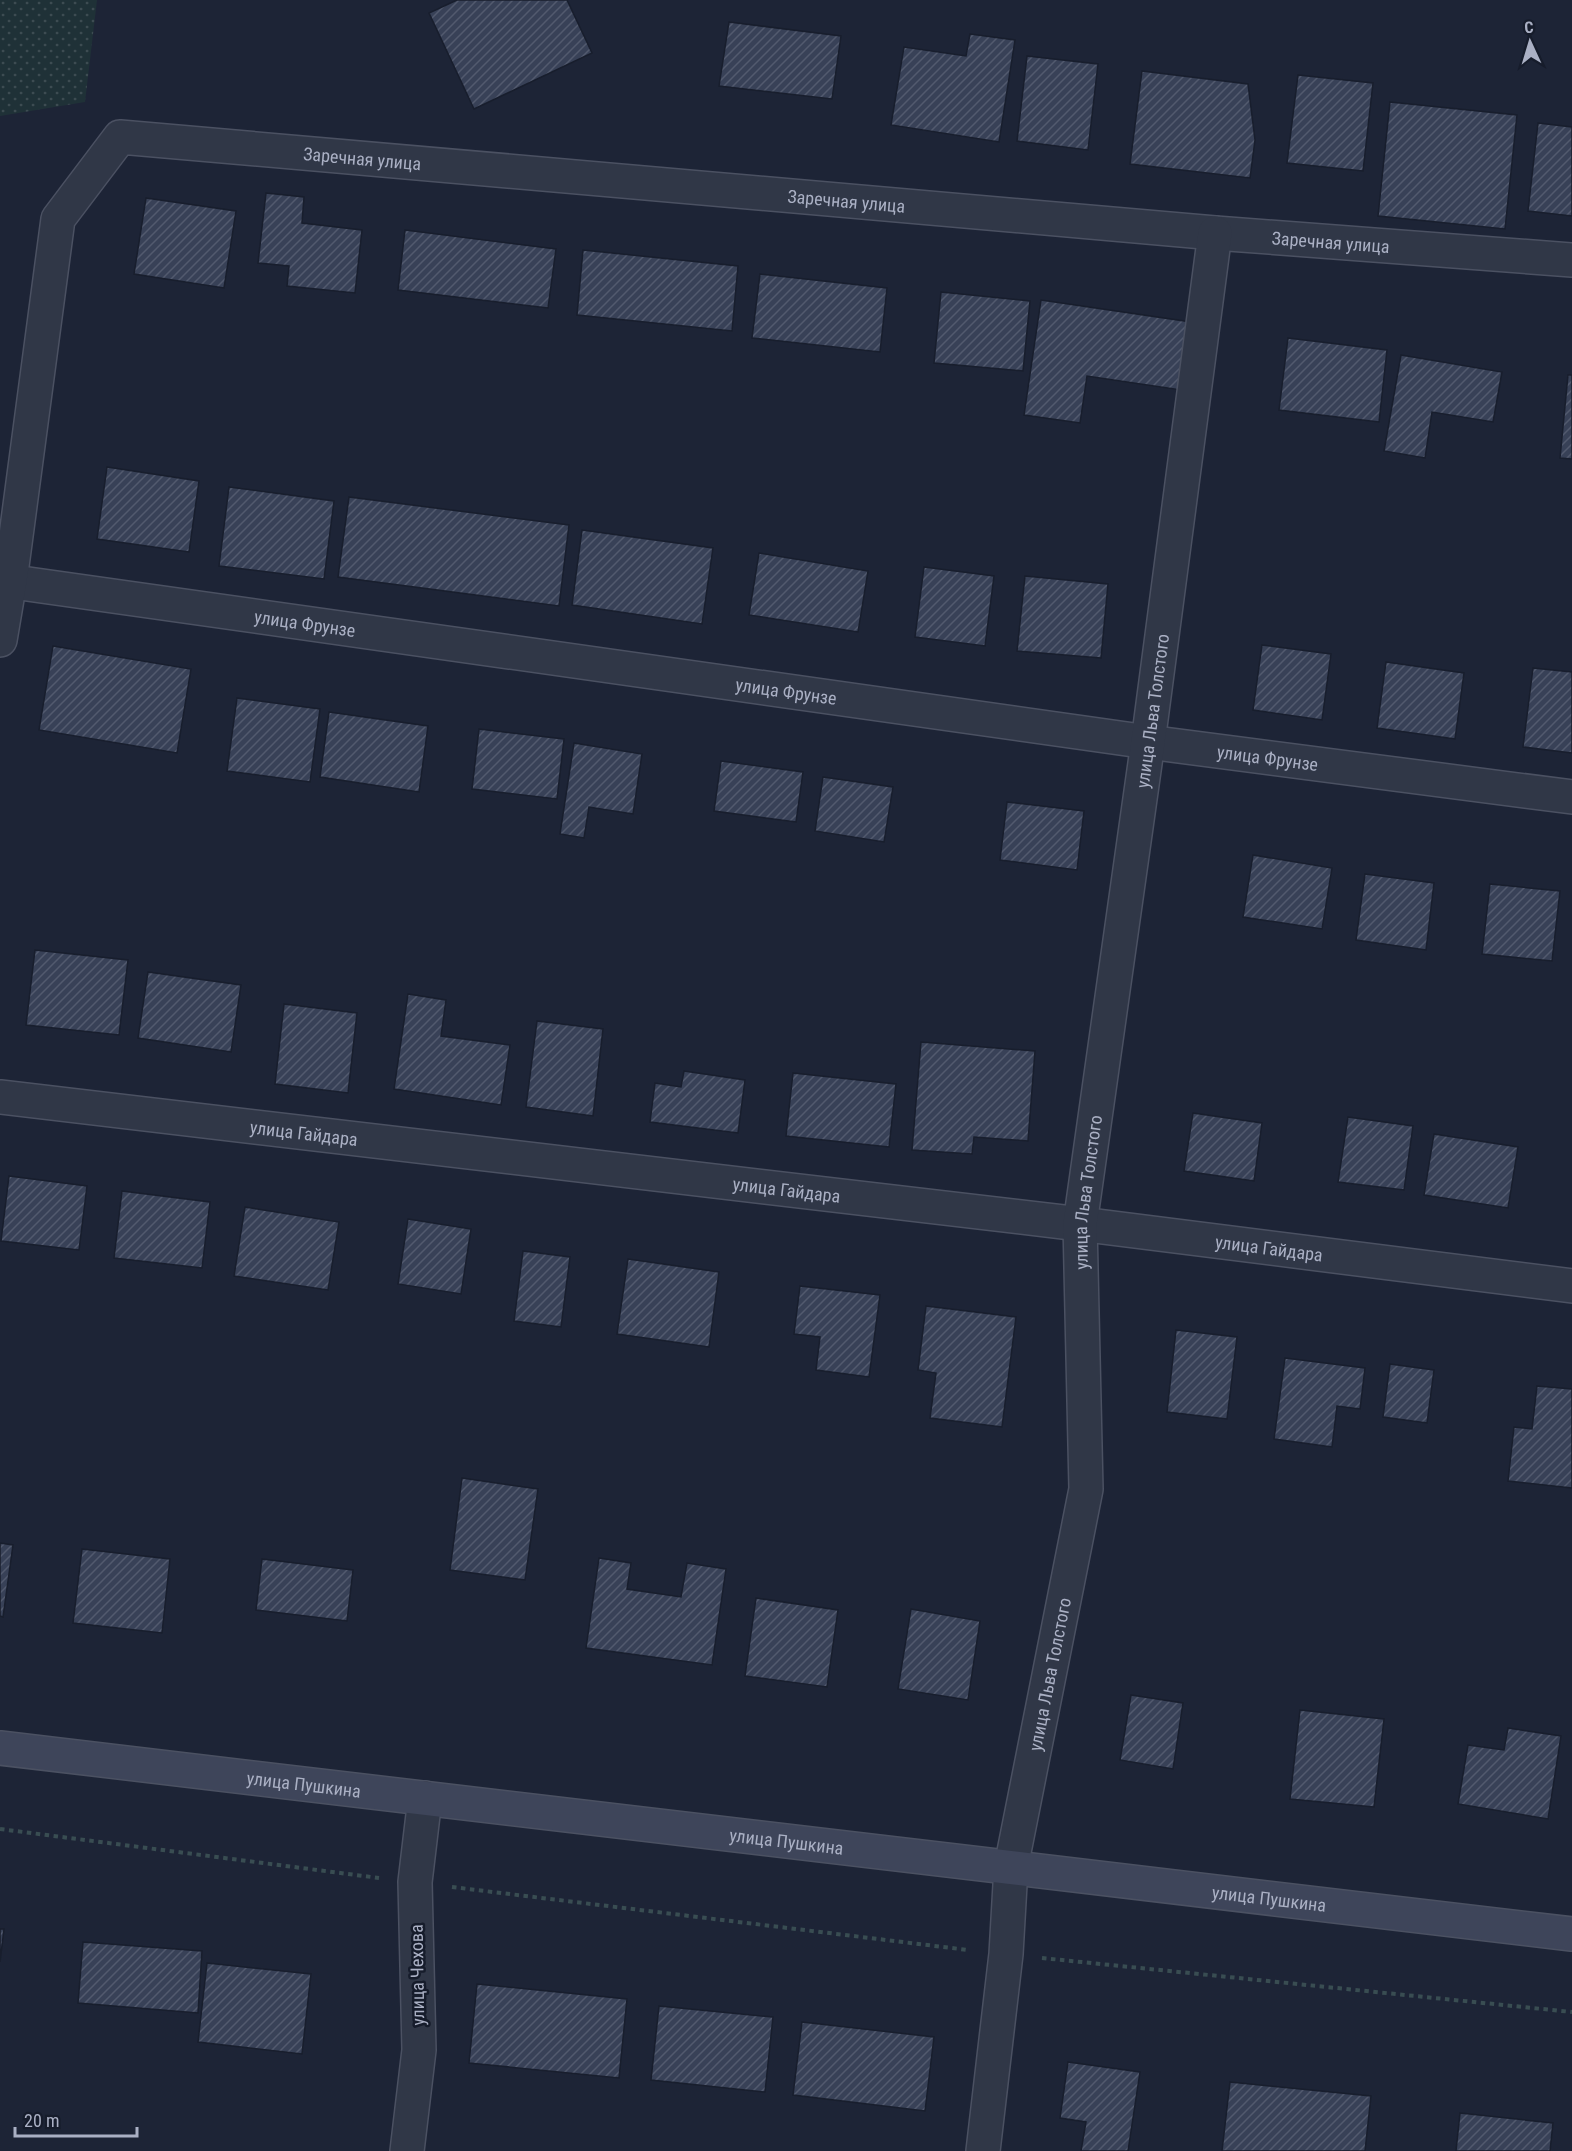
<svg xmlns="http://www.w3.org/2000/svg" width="1572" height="2151" font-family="'Roboto Condensed',sans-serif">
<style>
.park{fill:url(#park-dots)}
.building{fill:url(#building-hatch);stroke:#181e2d;stroke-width:1.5}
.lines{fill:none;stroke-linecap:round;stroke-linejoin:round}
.street-casing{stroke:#4b5162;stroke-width:36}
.secondary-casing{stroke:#4b5162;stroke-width:36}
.path{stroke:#394d52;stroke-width:4;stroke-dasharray:4.5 4.5;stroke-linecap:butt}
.street{stroke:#303747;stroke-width:33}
.secondary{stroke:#3e455a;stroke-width:33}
.labels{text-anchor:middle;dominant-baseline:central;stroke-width:5;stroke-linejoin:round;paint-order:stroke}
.street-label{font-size:18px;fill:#aab0c4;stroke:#161c2b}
</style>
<defs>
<pattern id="park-dots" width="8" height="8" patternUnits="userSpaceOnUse" patternTransform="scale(1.5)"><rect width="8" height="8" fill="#1f3137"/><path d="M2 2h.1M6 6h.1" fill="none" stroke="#3d4c52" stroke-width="1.8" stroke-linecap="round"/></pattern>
<pattern id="building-hatch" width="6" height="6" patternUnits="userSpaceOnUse" patternTransform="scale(1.5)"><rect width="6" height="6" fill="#384157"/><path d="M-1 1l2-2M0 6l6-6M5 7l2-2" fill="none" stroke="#525a6e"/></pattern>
</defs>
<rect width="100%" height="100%" fill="#1d2436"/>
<!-- park -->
<path class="park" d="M0 0H97L85 102 0 116Z"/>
<!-- building -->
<path class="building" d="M457 0H567L592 53 474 109 429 13Z
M729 22 841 36 832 99 719 86Z
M970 34 1015 40 999 142 891 125 904 47 966 56Z
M1027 56 1098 64 1088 150 1017 141Z
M1142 71 1248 84 1255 140 1250 178 1130 164Z
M1298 75 1373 83 1363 171 1287 163Z
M1390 102 1517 115 1505 229 1378 216Z
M1538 123 1572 127V216L1528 211Z
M266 193 304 197 302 223 362 230 355 293 287 286 289 266 258 263Z
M146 198 236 211 224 288 134 274Z
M405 230 556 249 548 308 398 290Z
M583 250 738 266 732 331 577 315Z
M760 274 887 288 880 352 752 338Z
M941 292 1030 301 1023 371 934 363Z
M1041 300 1191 322 1181 390 1087 376 1080 423 1024 415Z
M1288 338 1387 350 1379 422 1279 410Z
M1401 355 1502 372 1493 422 1432 412 1425 458 1384 451Z
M1568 375H1572V459L1560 458Z
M107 467 199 481 189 552 97 539Z
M229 487 334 501 324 579 219 566Z
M349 497 569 525 559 606 338 577Z
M582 530 713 548 702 624 572 605Z
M759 553 868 571 858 632 749 615Z
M924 567 994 576 985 646 915 637Z
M1025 576 1108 584 1101 658 1017 651Z
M1262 645 1331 654 1322 720 1253 710Z
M53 646 191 669 177 753 39 730Z
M1386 662 1464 673 1455 739 1377 728Z
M1533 668 1572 672V753L1523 747Z
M237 698 320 709 310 782 227 771Z
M329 712 428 726 419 792 320 777Z
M479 729 564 739 557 799 472 789Z
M574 743 642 754 633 814 589 807 584 838 560 834Z
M721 761 803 772 796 822 714 811Z
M823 777 893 787 884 842 815 831Z
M1007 802 1084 811 1077 870 1000 860Z
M1253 855 1332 868 1322 929 1243 917Z
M1365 874 1434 883 1426 950 1356 940Z
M1490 884 1560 891 1552 961 1482 954Z
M35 950 128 960 119 1035 26 1025Z
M148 972 241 985 231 1052 138 1038Z
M408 994 446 1000 441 1036 510 1045 501 1105 394 1089Z
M284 1004 357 1013 348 1093 275 1084Z
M537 1021 603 1029 593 1116 526 1107Z
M921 1042 1035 1051 1028 1141 974 1137 972 1154 912 1150Z
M684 1071 745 1080 738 1133 650 1122 655 1083 681 1087Z
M793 1073 896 1084 889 1147 786 1136Z
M1193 1113 1262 1123 1254 1181 1184 1171Z
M1348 1117 1413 1126 1404 1190 1338 1182Z
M1434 1134 1518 1147 1508 1208 1424 1195Z
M9 1176 87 1186 79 1250 1 1241Z
M122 1191 210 1202 202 1268 114 1258Z
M245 1207 339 1222 328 1290 234 1276Z
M408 1219 471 1229 461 1294 398 1284Z
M523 1251 570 1257 561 1327 514 1321Z
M628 1259 719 1272 709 1347 617 1334Z
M800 1286 880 1295 869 1377 816 1370 820 1337 794 1334Z
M926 1306 1016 1317 1002 1427 930 1418 936 1373 918 1370Z
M1176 1330 1237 1337 1227 1419 1167 1412Z
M1285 1358 1365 1368 1360 1409 1337 1406 1332 1447 1274 1439Z
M1390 1364 1434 1370 1427 1423 1383 1417Z
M1537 1386 1572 1389V1488L1508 1481 1514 1427 1532 1429Z
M462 1478 538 1489 525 1580 450 1570Z
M0 1543 13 1545 3 1617 0 1616Z
M82 1549 170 1559 162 1633 73 1623Z
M599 1558 631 1563 627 1589 681 1597 687 1563 726 1569 712 1665 586 1648Z
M262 1559 353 1570 347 1621 256 1610Z
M756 1598 838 1610 827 1687 745 1676Z
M911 1609 980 1621 968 1700 898 1689Z
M1131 1695 1183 1703 1173 1769 1120 1760Z
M1300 1710 1384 1719 1374 1807 1290 1799Z
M1508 1728 1561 1736 1548 1819 1458 1804 1468 1745 1504 1750Z
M0 1929H4L0 1962Z
M83 1942 202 1951 198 2013 78 2003Z
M207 1963 311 1974 302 2054 198 2042Z
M477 1984 627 1999 619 2078 469 2063Z
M659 2006 773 2017 765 2092 651 2080Z
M802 2022 934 2037 925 2111 793 2095Z
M1068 2062 1140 2072 1128 2151H1081L1086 2122 1060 2118Z
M1230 2082 1371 2096 1365 2151H1222Z
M1460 2113 1553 2123 1550 2151H1456Z"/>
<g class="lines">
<defs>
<g id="street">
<path id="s1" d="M0 580 1148 742 1572 797"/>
<path id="s2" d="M0 640 10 581 58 219 120 137 1215 233 1572 260"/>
<path id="s3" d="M0 1097 1080 1224 1572 1286"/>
<path d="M407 2151 419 2050 415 1882 425 1798"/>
<path id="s4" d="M983 2151 1006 1954 1011 1867 1086 1489 1080 1224 1148 742 1215 233"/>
</g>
<g id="secondary">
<path id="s5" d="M0 1748 1572 1934"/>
</g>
</defs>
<!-- street casing -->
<use href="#street" class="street-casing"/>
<!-- secondary casing -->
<use href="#secondary" class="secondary-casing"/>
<!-- path -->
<path class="path" d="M0 1829 379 1878
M452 1887 968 1950
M1042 1958 1572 2012"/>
<!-- street -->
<use href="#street" class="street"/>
<!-- secondary -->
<use href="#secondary" class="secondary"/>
</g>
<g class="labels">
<!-- street labels -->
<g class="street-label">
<text stroke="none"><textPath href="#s2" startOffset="771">Заречная улица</textPath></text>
<text stroke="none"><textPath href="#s2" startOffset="1257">Заречная улица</textPath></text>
<text stroke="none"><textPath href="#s2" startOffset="1743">Заречная улица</textPath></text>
<text stroke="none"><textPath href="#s1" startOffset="308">улица Фрунзе</textPath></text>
<text stroke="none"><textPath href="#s1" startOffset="794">улица Фрунзе</textPath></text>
<text stroke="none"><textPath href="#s4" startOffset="1454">улица Льва Толстого</textPath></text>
<text stroke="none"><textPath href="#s1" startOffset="1280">улица Фрунзе</textPath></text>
<text stroke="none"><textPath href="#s3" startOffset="306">улица Гайдара</textPath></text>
<text stroke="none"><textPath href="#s3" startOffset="792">улица Гайдара</textPath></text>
<text stroke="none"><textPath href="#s4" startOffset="968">улица Льва Толстого</textPath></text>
<text stroke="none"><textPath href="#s3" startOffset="1278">улица Гайдара</textPath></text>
<text stroke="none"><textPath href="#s4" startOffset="482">улица Льва Толстого</textPath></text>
<text stroke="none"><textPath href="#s5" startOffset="306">улица Пушкина</textPath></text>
<text stroke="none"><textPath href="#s5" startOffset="792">улица Пушкина</textPath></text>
<text stroke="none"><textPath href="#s5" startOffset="1278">улица Пушкина</textPath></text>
<text transform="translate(417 1975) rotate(-91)">улица Чехова</text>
</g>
</g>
<!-- north arrow -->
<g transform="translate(1530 42) rotate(356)" stroke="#161c2b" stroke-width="4.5" paint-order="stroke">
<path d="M0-4.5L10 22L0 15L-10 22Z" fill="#aab0c4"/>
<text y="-9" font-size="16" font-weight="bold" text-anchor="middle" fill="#aab0c4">С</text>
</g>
<!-- scale -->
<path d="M15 2127v9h122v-9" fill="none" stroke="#aab0c4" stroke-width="3"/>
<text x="24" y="2127" font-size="18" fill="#aab0c4" stroke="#161c2b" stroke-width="4.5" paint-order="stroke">20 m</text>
</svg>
